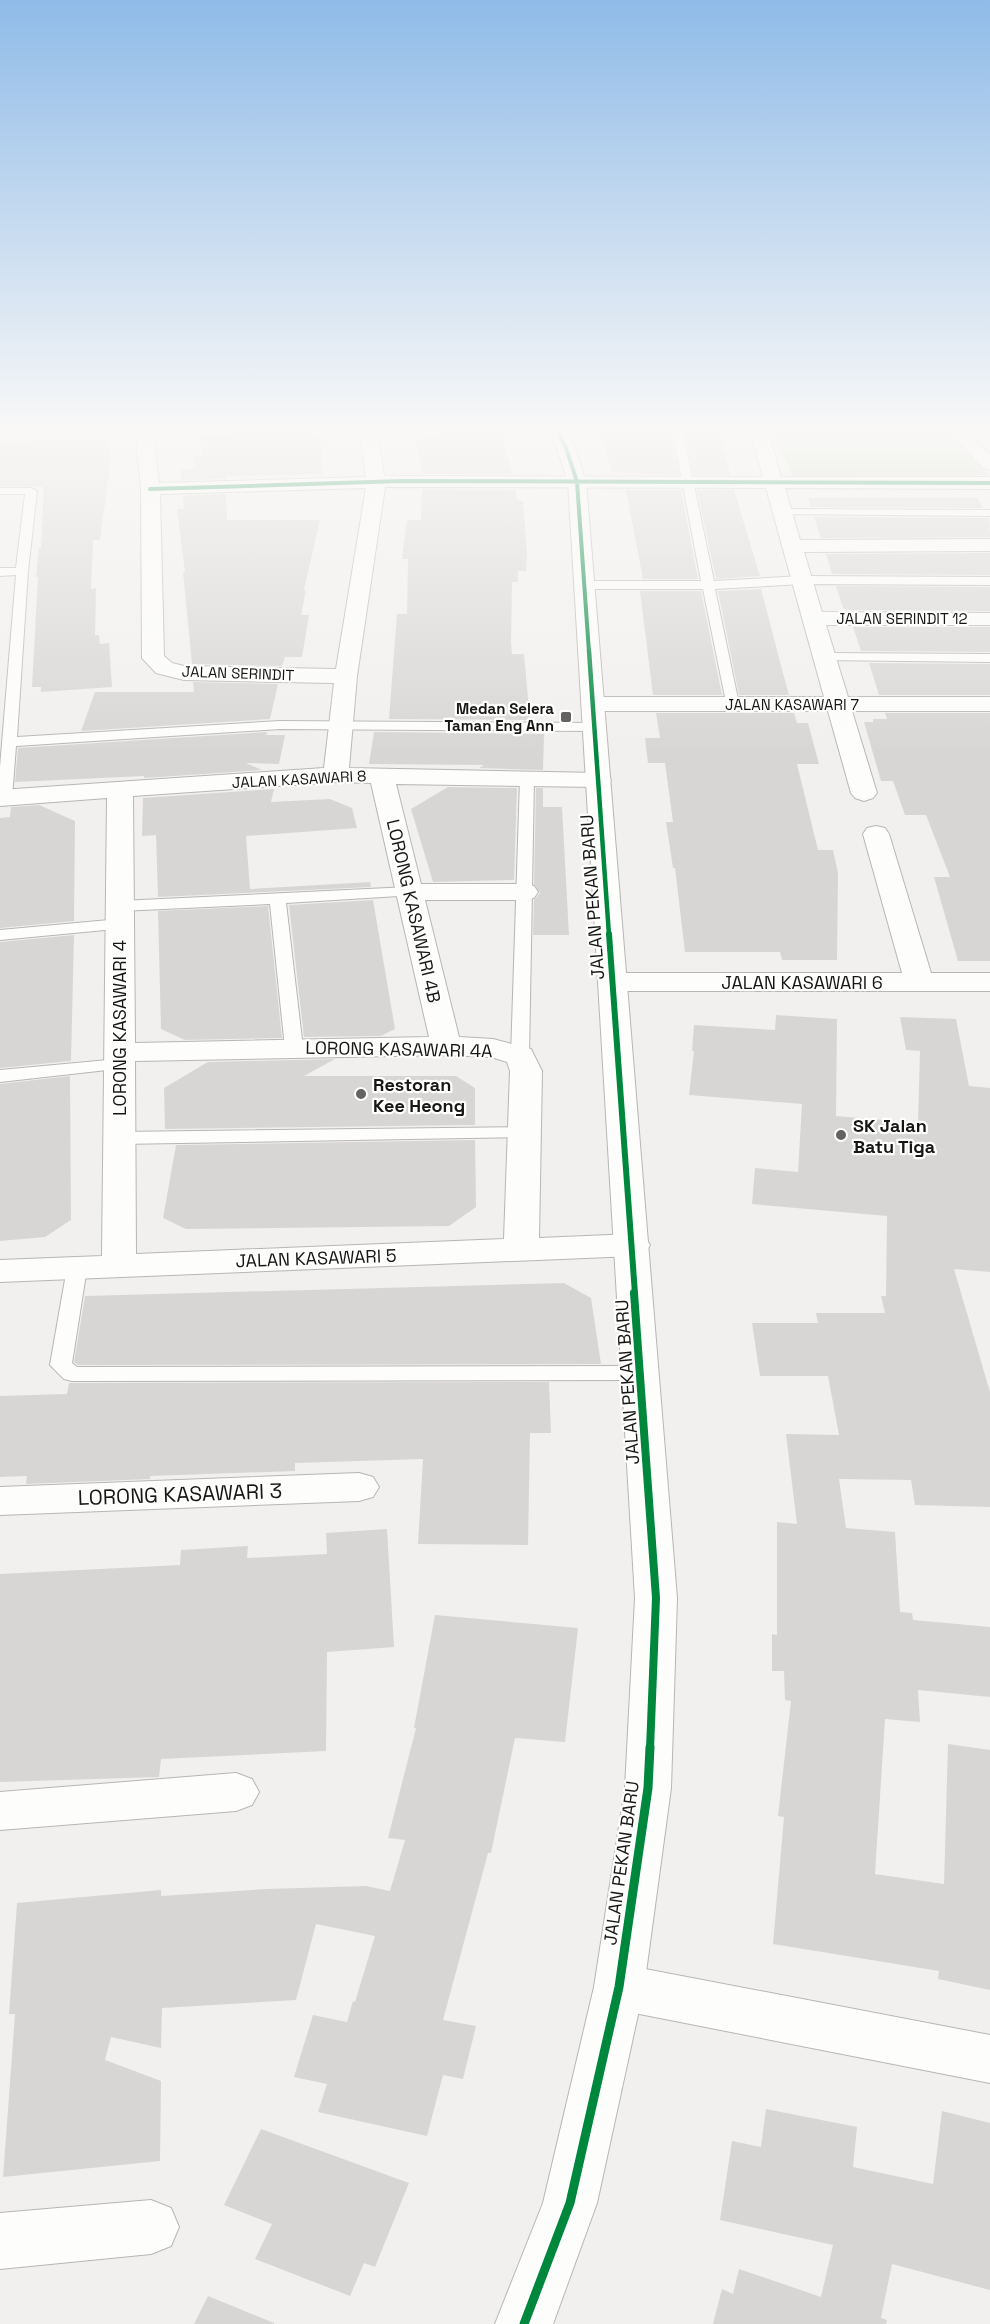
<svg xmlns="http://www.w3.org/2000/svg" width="990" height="2324" font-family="'Space Grotesk',sans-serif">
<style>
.green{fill:#cddbc5}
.building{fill:#d8d6d5}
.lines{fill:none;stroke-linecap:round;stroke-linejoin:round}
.service-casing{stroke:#b7b6b5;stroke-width:2}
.minor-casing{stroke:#b7b6b5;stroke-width:2}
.tertiary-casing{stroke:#b7b6b5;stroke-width:2}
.service{fill:#fdfdfc;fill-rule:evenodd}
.minor{fill:#fdfdfc;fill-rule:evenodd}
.tertiary{fill:#fdfdfc;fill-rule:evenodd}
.cycleway-far4-casing{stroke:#fffffe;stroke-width:6}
.cycleway-far3-casing{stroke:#fffffe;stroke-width:8}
.cycleway-far2-casing{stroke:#fffffe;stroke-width:10}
.cycleway-far1-casing{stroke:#fffffe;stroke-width:11}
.cycleway-casing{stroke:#fffffe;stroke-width:13}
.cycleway-far4{stroke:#00873e;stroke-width:4}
.cycleway-far3{stroke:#00873e;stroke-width:4.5}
.cycleway-far2{stroke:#00873e;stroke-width:6}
.cycleway-far1{stroke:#00873e;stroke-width:8}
.cycleway{stroke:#00873e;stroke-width:9}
.poi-dot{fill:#646361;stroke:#fffffe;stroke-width:2}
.labels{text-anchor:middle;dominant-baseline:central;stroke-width:4.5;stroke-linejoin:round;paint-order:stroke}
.far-street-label{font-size:15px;fill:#171715;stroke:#fffffe}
.far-poi-label{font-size:15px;font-weight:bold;fill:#171715;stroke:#fffffe;text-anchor:end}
.street-label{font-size:18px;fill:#171715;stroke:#fffffe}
.poi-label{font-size:18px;font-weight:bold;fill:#171715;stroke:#fffffe;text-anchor:start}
.near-street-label{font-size:21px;fill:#171715;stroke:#fffffe}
</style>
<rect width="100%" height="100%" fill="#f2f0ee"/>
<!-- green -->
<path class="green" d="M769 428H941L990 475 793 476Z"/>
<!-- building -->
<path class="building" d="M255 428H307L312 437H321L322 474 226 476V479L181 480 180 470 196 469 193 456 203 455 200 435 257 432Z
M597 428H670L679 475 612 472Z
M684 428H719L730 475H694Z
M501 429 512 474H423L416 440H425L424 436H438V433Z
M108 438 110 465 100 540H93L91 589 96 588 95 635H99L100 644 109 643 112 687 41 692V687H32L38 577H36L39 548H41L44 487 0 486V441Z
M422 489 515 490 518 501H523L527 553 526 571H518V582H512L511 642 512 654H524L530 720 389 719 397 614H407L408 559H402L407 520H421Z
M626 490H681L698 579H643Z
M697 490H734L760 576 716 579Z
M226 494 227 520H320L304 590H306L301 615H309L302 657H285L282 666 192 664 183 572H185L177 509H184L183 496Z
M808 498H978L983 508 811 507Z
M814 517 989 518 990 537 821 538Z
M990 553V575L832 574 826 554Z
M836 586 990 587V611L848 610 843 608Z
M761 589 783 673 789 695H739L718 591Z
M640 591H701L722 695H653Z
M853 627H990V652L861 651Z
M869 663 990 664V695H879Z
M193 682 278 684 270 719 81 731 95 692H194Z
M656 713H794L797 723H808L819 764H797L818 850H833L838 873 837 960H782L780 952H685L675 868H673L666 822H673L665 763H648L645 738H660Z
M885 713H990V961H958L934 877H950L926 815H905L893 781H881L864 722H873V719H887Z
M267 732 266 735H285L279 764 246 763 262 770 144 778V776L15 782 18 748Z
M374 732 544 734 543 770 479 768 484 765 369 764Z
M448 787 517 788 514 880 433 882 411 809Z
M536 788H543V807H562L569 935H533L534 900 540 893 534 884Z
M274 789 271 802 330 799 352 808 357 828 246 836 250 889 370 882 371 887 158 897 156 835 142 836 143 798Z
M39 805 75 821 74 921 0 928V818L10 817 11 807Z
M373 900 395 1029 381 1036 304 1037 289 905Z
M268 906 282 1038 185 1040 161 1029 158 911Z
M74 935 71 1061 0 1068V942Z
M776 1015 837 1019 836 1116 918 1123 920 1051 906 1050 900 1017 956 1019 969 1086 990 1088V1272L954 1269 990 1392V1507L915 1505 911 1480 839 1479 846 1528 895 1532 900 1612 912 1613 913 1620 990 1627V1697L918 1690 920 1722 885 1719 875 1874 944 1884 948 1744 990 1750V1990L938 1979 939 1971 773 1944 784 1817 778 1816 791 1701 785 1700 784 1671H772V1634L777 1635V1522L797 1524 786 1434 839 1435 828 1376H760L752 1323H818L816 1313H885L881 1296H886L887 1216 752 1204 755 1168 798 1172 802 1104 689 1095 694 1051H692L694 1025 775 1030Z
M335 1059 304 1076H456L475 1088V1125L165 1129 164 1088 208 1062Z
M70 1076 71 1220 45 1237 0 1241V1084Z
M475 1140 476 1207 449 1226 186 1229 163 1218 176 1145Z
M564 1283 591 1298 601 1364 78 1365 74 1362 85 1296Z
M549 1382 551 1433H530L528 1545 418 1544 423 1459 295 1463V1471L150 1476V1479L26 1484 27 1476 0 1477V1396L67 1394 69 1383Z
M387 1529 394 1647 327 1652 326 1751 161 1759 159 1777 0 1782V1574L180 1565 181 1550 248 1546 247 1558 327 1554 326 1533Z
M435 1615 578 1628 565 1742 515 1738 491 1853H488L443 2020 476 2026 463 2079 443 2075 427 2136 318 2112 327 2084 294 2077 313 2015 347 2022 353 2001 355 2002 375 1936 316 1924 296 2000 162 2008 161 2048 111 2037 105 2060 161 2081 160 2161 3 2177 15 2014H9L17 1903 161 1890V1896L266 1889 366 1886 390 1891 405 1840 388 1838 416 1728H414Z
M766 2109 857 2127 853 2167 933 2184 942 2111 990 2123V2290L892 2264 881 2318 887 2320 886 2324H713L722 2289 733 2294 739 2269 821 2297 833 2245 720 2220 732 2141 761 2147Z
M261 2129 409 2183 375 2267 364 2263 350 2296 255 2259 272 2224 224 2205Z
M208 2296 274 2323V2324H194Z"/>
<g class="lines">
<defs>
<path id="service" d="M672 428H682L714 581 802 576 990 577V585L802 584 715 589 739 704 732 708 727 707 703 589H585L579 585 585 581H701Z
M0 488H31L37 491 28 571 17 737 280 721 595 723 602 727 595 731 280 729 16 746 12 798 10 801H0V767L16 575 0 576V568H16L25 494H0Z
M783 509 990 510V516L779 514V510Z
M825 653 990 654V662L820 660 818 657Z
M527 775 534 779 529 1056 526 1060H514L511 1056 520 779Z
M409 887 417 892 415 895 286 903 303 1048 300 1052H288L285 1048 270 904 120 911 112 906 120 901Z
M120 919 128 924 126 928 0 940V930Z
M119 1059 125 1060 128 1064 125 1068 0 1082V1070Z
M523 1127 530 1129 533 1133 530 1137 119 1144 112 1142 109 1138 112 1134 119 1132Z
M77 1261 84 1263 87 1268 72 1363 77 1367 642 1366 650 1368 653 1373 650 1378 642 1380 72 1381 64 1379 50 1365 67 1268 70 1263Z"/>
<path id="minor" d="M127 428H186L183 432 154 439 159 483 366 477 359 428H377L384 476 763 477 749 428H767L781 477H990V489L785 488 800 540 990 539V551L804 552 822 612 990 613V625H826L848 697H990V711H852L877 793 873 798 864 801 855 798 851 793 828 711H593L585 709 581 704 585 699 593 697H824L766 488 385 487 357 676 349 768 599 773 608 775 611 780 608 785 599 787 396 784 421 884H524L534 886 538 892 534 898 524 900H425L459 1037 493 1039 531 1049 542 1071 539 1238 633 1234 645 1237 650 1245 645 1253 633 1256 0 1282V1260L102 1256 107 798 0 806V790L324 768 334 683 184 680 156 673 142 658 141 489 136 438ZM366 488 336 669 184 666 172 663 164 656 160 494ZM336 782 371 783 429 1037 135 1043 133 796ZM446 1055 491 1057 507 1062 510 1071 504 1239 136 1254 135 1061Z
M944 428H963L990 454V470L984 468Z
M876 826 885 828 889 834 931 973H990V991H613L603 988 598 982 603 976 613 973H902L863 834 867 828Z
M359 1473 373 1477 379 1487 373 1497 359 1501 0 1515V1487Z
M236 1773 252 1779 259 1792 252 1805 236 1811 0 1830V1792Z
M619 1964 990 2035V2083L619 2010 601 2003 594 1987 601 1971Z
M151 2200 171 2208 179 2227 171 2246 151 2254 0 2269V2213Z"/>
<path id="tertiary" d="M547 428H565L575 448 586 482 677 1598 671 1788 644 1987 597 2203 553 2324H495L543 2203 594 1987 625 1788 635 1598 568 482 557 448Z"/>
</defs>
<!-- service casing -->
<use href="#service" class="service-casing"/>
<!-- minor casing -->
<use href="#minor" class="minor-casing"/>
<!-- tertiary casing -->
<use href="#tertiary" class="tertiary-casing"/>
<!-- service -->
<use href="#service" class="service"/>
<!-- minor -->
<use href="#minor" class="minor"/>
<!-- tertiary -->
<use href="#tertiary" class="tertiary"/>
<defs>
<path id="cycleway-far4" d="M556 428 566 448 577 482 589 652
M150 489 402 481 990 483"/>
<path id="cycleway-far3" d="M589 651 609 935"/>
<path id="cycleway-far2" d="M609 934 635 1294"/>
<path id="cycleway-far1" d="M634 1293 656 1598 650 1749"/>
<path id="cycleway" d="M524 2324 570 2203 619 1987 648 1788 650 1747"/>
</defs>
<!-- cycleway-far4 casing -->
<use href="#cycleway-far4" class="cycleway-far4-casing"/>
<!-- cycleway-far3 casing -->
<use href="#cycleway-far3" class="cycleway-far3-casing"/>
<!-- cycleway-far2 casing -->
<use href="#cycleway-far2" class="cycleway-far2-casing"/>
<!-- cycleway-far1 casing -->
<use href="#cycleway-far1" class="cycleway-far1-casing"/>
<!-- cycleway casing -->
<use href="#cycleway" class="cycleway-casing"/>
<!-- cycleway-far4 -->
<use href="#cycleway-far4" class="cycleway-far4"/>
<!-- cycleway-far3 -->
<use href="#cycleway-far3" class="cycleway-far3"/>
<!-- cycleway-far2 -->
<use href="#cycleway-far2" class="cycleway-far2"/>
<!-- cycleway-far1 -->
<use href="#cycleway-far1" class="cycleway-far1"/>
<!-- cycleway -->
<use href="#cycleway" class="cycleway"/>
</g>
<!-- sky -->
<linearGradient id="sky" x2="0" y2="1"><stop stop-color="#8fbbe8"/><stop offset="0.57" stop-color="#f9f8f7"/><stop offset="1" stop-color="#f9f8f7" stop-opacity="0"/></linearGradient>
<rect width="990" height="753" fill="url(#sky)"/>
<!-- markers -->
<g class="poi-dot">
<rect x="560" y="711" width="12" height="12" rx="3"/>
<circle cx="361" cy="1094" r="6"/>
<circle cx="841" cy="1135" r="6"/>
</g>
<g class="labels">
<!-- far-street labels -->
<g class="far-street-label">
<text x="902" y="618">JALAN SERINDIT 12</text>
<text transform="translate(238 673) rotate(2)">JALAN SERINDIT</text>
<text x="792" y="704">JALAN KASAWARI 7</text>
<text transform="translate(299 779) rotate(-3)">JALAN KASAWARI 8</text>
</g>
<!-- far-poi labels -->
<g class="far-poi-label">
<text x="554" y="708">Medan Selera<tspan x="554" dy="17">Taman Eng Ann</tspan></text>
</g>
<!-- street labels -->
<g class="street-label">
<text transform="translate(592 897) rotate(-94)">JALAN PEKAN BARU</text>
<text transform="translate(414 911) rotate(77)">LORONG KASAWARI 4B</text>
<text x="802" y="982">JALAN KASAWARI 6</text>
<text transform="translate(119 1028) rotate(-90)">LORONG KASAWARI 4</text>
<text transform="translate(399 1049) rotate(1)">LORONG KASAWARI 4A</text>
<text transform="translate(316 1258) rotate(-2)">JALAN KASAWARI 5</text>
<text transform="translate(627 1382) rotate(-94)">JALAN PEKAN BARU</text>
<text transform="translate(621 1863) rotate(-82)">JALAN PEKAN BARU</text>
</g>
<!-- poi labels -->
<g class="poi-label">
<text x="373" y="1084">Restoran<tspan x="373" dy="21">Kee Heong</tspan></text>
<text x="853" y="1125">SK Jalan<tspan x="853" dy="21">Batu Tiga</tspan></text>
</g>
<!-- near-street labels -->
<g class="near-street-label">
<text transform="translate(180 1494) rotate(-2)">LORONG KASAWARI 3</text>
</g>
</g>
</svg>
